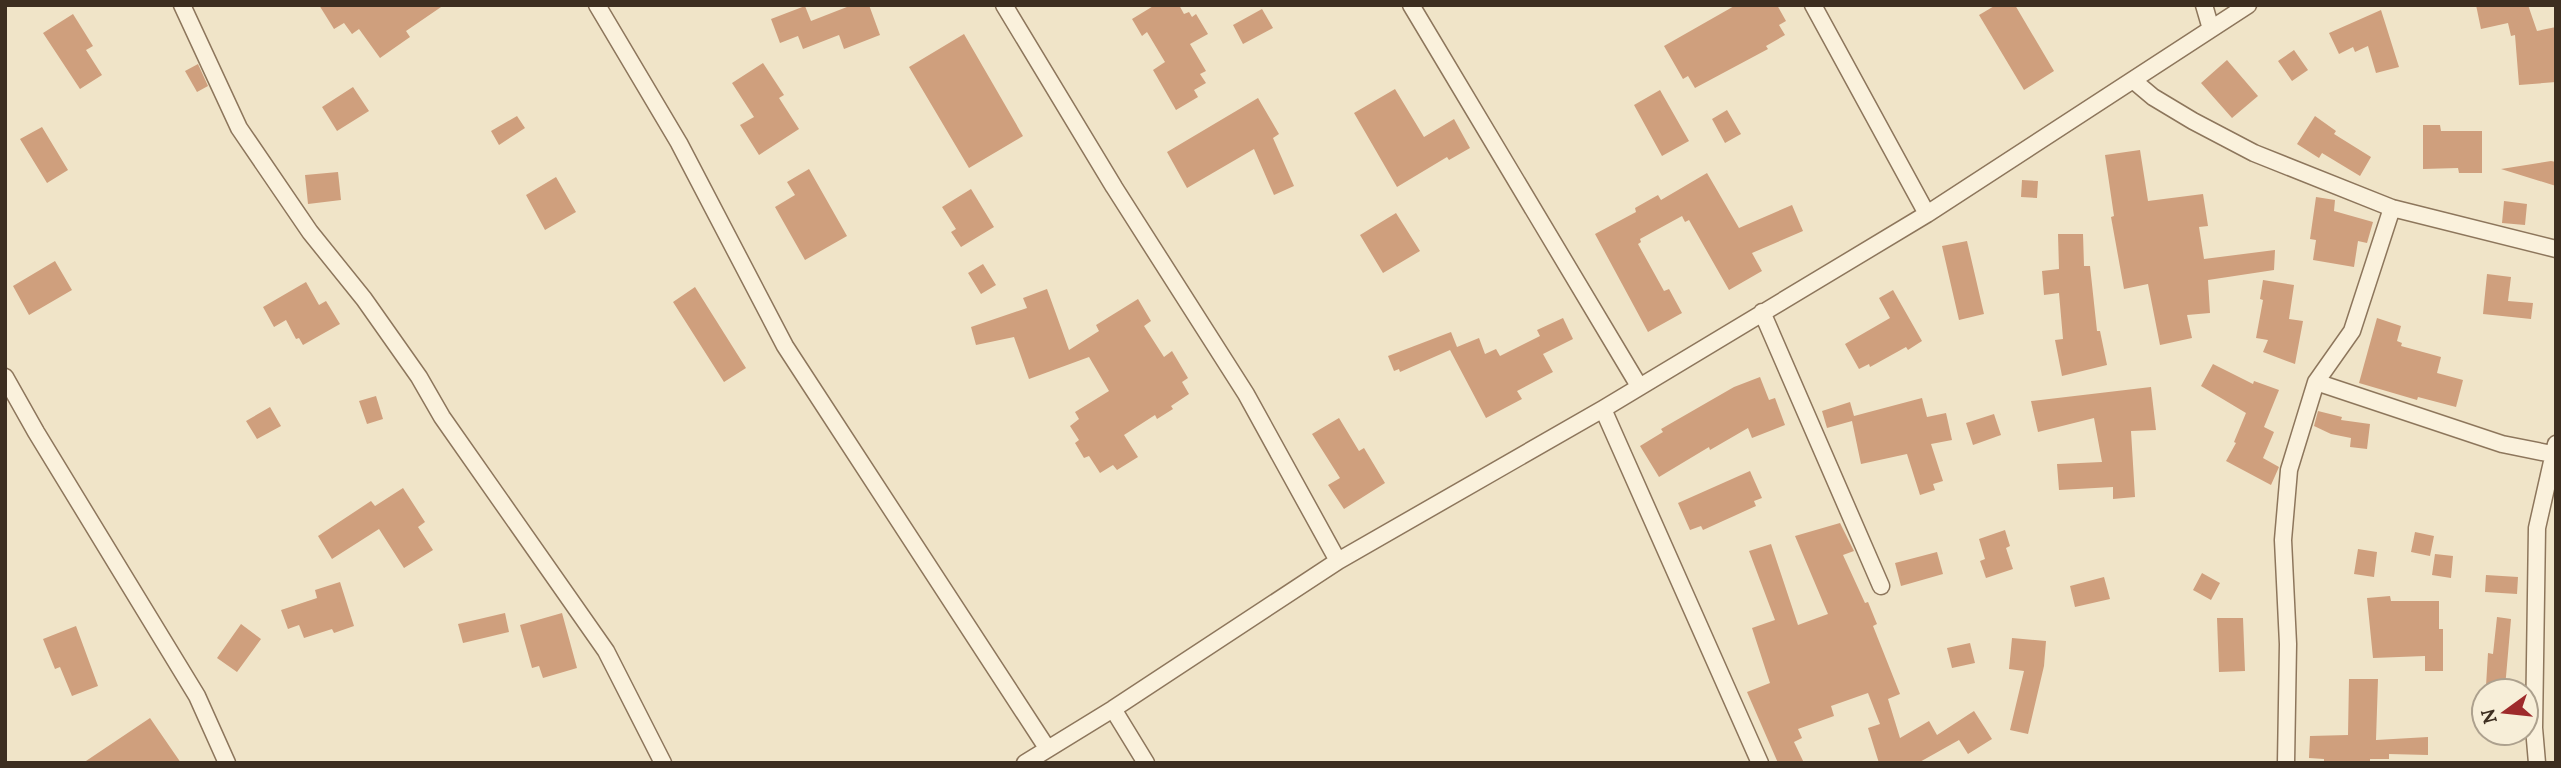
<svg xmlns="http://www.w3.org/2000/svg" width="2561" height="768" font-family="Lora,serif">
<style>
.building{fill:#cf9f7d}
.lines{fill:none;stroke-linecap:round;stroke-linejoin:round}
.street-casing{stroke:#8d765c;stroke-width:19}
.street{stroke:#faf1dc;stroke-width:16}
</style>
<rect width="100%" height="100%" fill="#f0e4c8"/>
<!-- building -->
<path class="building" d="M319 5H444L406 31 410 37 380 58 359 29 352 34 344 23 334 29Z
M852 5H869L880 35 844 49 839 35 803 49 798 36 780 43 771 19 805 6 811 21Z
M1155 5H1179L1184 14 1189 12 1192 17 1196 14 1208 34 1190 44 1206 71 1200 74 1206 83 1194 90 1198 97 1176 110 1153 70 1165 62 1147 32 1142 36 1132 19Z
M1736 5H1777L1786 21 1779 25 1785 35 1766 46 1768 49 1695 88 1688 76 1683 79 1664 46Z
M1996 5H2015L2054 71 2024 90 1979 15Z
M2476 5H2528L2537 31 2556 27V82L2519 85 2515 35 2511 36 2508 23 2481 29Z
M1262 9 1273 28 1243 44 1233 25Z
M2381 10 2399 67 2376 73 2368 46 2355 52 2353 47 2339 54 2329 33Z
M73 14 93 46 86 50 102 75 80 89 43 33Z
M964 34 1023 136 969 168 909 67Z
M2294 50 2308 70 2292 81 2278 61Z
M2227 60 2258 96 2232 118 2201 83Z
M763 63 784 95 779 98 799 129 759 155 740 125 754 117 732 83Z
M198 64 208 86 197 92 185 71Z
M353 87 369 111 337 131 322 107Z
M1395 89 1424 137 1454 119 1470 148 1449 160 1447 157 1397 187 1354 113Z
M1660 90 1689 141 1662 156 1634 105Z
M1258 98 1279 134 1273 138 1294 186 1274 195 1254 149 1187 188 1167 152Z
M1727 110 1741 134 1725 143 1712 119Z
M517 116 525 128 499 145 491 131Z
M2315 116 2336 131 2334 134 2371 157 2360 176 2322 153 2319 158 2297 144Z
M2423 125H2440L2441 131H2482V173H2459L2458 168 2423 169Z
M42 127 68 170 47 183 20 139Z
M2140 150 2148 201 2203 194 2208 226 2199 227 2204 259 2275 250 2274 270 2208 280 2210 313 2187 315 2192 338 2160 345 2148 284 2124 289 2111 217 2114 216 2105 155Z
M2551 161 2556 162V186L2501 169Z
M809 169 847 236 805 260 775 207 795 195 787 182Z
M338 172 341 200 308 204 305 175Z
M1707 173 1739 228 1792 205 1803 231 1752 253 1762 271 1729 290 1689 220 1685 222 1682 216 1640 239 1641 242 1638 244 1664 291 1669 289 1682 313 1648 332 1595 234 1636 212 1635 208 1658 195 1661 200Z
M556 177 576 212 545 230 526 195Z
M2022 180 2038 181 2037 198 2021 197Z
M971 189 994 227 961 247 951 232 956 229 942 207Z
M2316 197 2335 200 2334 211 2373 222 2367 243 2358 241 2354 267 2313 260 2316 240 2310 239Z
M2504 201 2527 204 2525 225 2502 223Z
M1396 213 1420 251 1383 273 1360 235Z
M2058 234H2083L2084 266H2090L2097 331H2100L2107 365 2062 376 2055 340 2063 339 2059 293 2044 295 2042 271 2059 269Z
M1967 241 1984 314 1959 320 1942 246Z
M55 261 72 290 29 315 13 286Z
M983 264 996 285 981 294 968 273Z
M2487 274 2511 277 2508 301 2533 303 2531 319 2483 314Z
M2263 280 2294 285 2289 319 2303 321 2295 364 2263 352 2268 340 2256 338 2263 300 2260 299Z
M306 282 319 305 326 301 340 324 303 345 299 338 296 339 286 320 274 327 263 307Z
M695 287 746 368 724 382 673 302Z
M1047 289 1069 350 1099 331 1096 325 1138 299 1151 321 1144 326 1164 357 1172 351 1188 378 1182 382 1189 394 1171 406 1173 409 1157 419 1155 415 1124 435 1138 457 1117 470 1113 465 1100 473 1089 456 1084 458 1075 443 1079 440 1070 426 1079 419 1075 412 1109 391 1089 357 1029 379 1014 337 976 345 971 327 1027 308 1023 298Z
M1893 290 1922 341 1908 350 1906 347 1870 367 1869 364 1859 369 1845 344 1890 318 1879 298Z
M1563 318 1573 339 1543 354 1553 372 1517 391 1522 399 1486 418 1450 350 1400 372 1399 369 1394 371 1388 356 1451 332 1457 347 1479 338 1485 354 1496 349 1500 356 1540 336 1537 330Z
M2377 318 2401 326 2397 341 2402 343 2401 346 2441 357 2437 373 2463 380 2456 407 2418 397 2417 400 2359 383Z
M2213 364 2253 384 2254 381 2279 390 2264 427 2274 432 2263 458 2279 467 2271 485 2226 461 2236 443 2234 442 2246 413 2201 386Z
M1760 377 1769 400 1775 398 1785 425 1752 438 1748 428 1710 450 1709 447 1659 477 1640 446 1663 432 1661 429 1734 387Z
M2151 387 2156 430 2131 431 2135 497 2113 499V487L2059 490 2057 464 2102 462 2094 418 2038 432 2031 401Z
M376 396 383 419 367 424 359 401Z
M1922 398 1927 417 1946 413 1952 440 1931 444 1943 481 1933 484 1935 490 1920 495 1907 454 1861 464 1852 421 1827 428 1822 411 1850 402 1854 416Z
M270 407 281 426 257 439 246 421Z
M2318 411 2342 417 2341 420 2370 424 2367 449 2350 447 2351 438 2331 434 2314 426Z
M1994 414 2001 435 1973 445 1966 423Z
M1339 418 1359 451 1364 448 1385 483 1344 509 1328 485 1340 478 1312 434Z
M1750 471 1762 498 1754 501 1756 506 1703 530 1701 526 1690 530 1678 503Z
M403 488 425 522 418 527 433 550 404 568 379 529 332 559 318 536 371 501 375 506Z
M1840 523 1854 551 1843 555 1865 603 1868 602 1877 624 1873 626 1900 694 1888 699 1900 738 1929 721 1937 735 1974 711 1992 739 1968 754 1959 740 1918 763H1879L1868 728 1880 724 1868 693 1831 706 1834 716 1798 729 1802 738 1794 742 1804 763H1778L1747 692 1770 683 1752 628 1775 620 1749 551 1771 544 1798 625 1828 614 1795 536Z
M2005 530 2010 546 2006 548 2013 569 1986 578 1980 561 1985 559 1979 539Z
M2415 532 2434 536 2430 556 2411 552Z
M2358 549 2377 552 2374 577 2354 574Z
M1937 552 1943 574 1901 586 1895 563Z
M2435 554 2453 556 2451 578 2432 575Z
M2202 573 2220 583 2211 600 2193 590Z
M2486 575 2518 577 2517 594 2485 592Z
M2104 577 2110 599 2075 607 2070 586Z
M340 582 354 626 334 633 332 629 304 638 299 625 288 629 281 610 317 598 315 590Z
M2390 596 2391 601H2439V629H2443V671H2425V656L2373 658 2367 598Z
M505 613 509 632 463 643 458 624Z
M562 613 577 668 543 678 539 666 532 668 520 625Z
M2497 617 2511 619 2505 688 2486 686 2488 653 2493 654Z
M2217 618H2243L2245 671 2219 672Z
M241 624 261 639 237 672 217 658Z
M76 626 98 686 72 696 60 667 55 669 43 639Z
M2012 638 2046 641 2044 666 2028 734 2010 730 2024 671 2009 669Z
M1970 643 1975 663 1952 668 1947 648Z
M2349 679H2378L2376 740 2428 737V755L2389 754V759H2370V763L2324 761V759L2309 758 2310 736 2348 735Z
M150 718 181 763H83Z"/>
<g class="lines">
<defs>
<path id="street" d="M182 5 239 128 310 232 364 299 419 377 442 417 606 651 663 763
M597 5 679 143 785 346 1047 748
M1004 5 1114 187 1246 394 1338 561
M1411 5 1639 386
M1813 5 1927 214
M2204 5 2211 29
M2134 81 2153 97 2193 121 2254 153 2392 208 2556 249
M1762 312 1881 586
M5 377 36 432 197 696 227 763
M2316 382 2502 444 2552 454
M1603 409 1760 763
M1113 709 1146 763
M1025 763 1113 709 1338 561 1603 409 1927 214 2248 5
M2286 763 2288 644 2283 540 2289 470 2316 382 2352 331 2392 208
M2537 763 2534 728 2537 528 2556 444"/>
</defs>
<!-- street casing -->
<use href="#street" class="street-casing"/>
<!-- street -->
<use href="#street" class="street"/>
</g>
<!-- border -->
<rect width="2561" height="768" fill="none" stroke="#3d2e20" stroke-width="14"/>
<!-- north arrow -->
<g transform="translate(2505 712) rotate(255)"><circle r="33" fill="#f7eed8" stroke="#ada18e" stroke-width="2"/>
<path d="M0-5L12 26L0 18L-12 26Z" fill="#9e2a2b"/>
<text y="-10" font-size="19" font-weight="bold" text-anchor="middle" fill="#3d2e20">N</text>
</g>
</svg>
